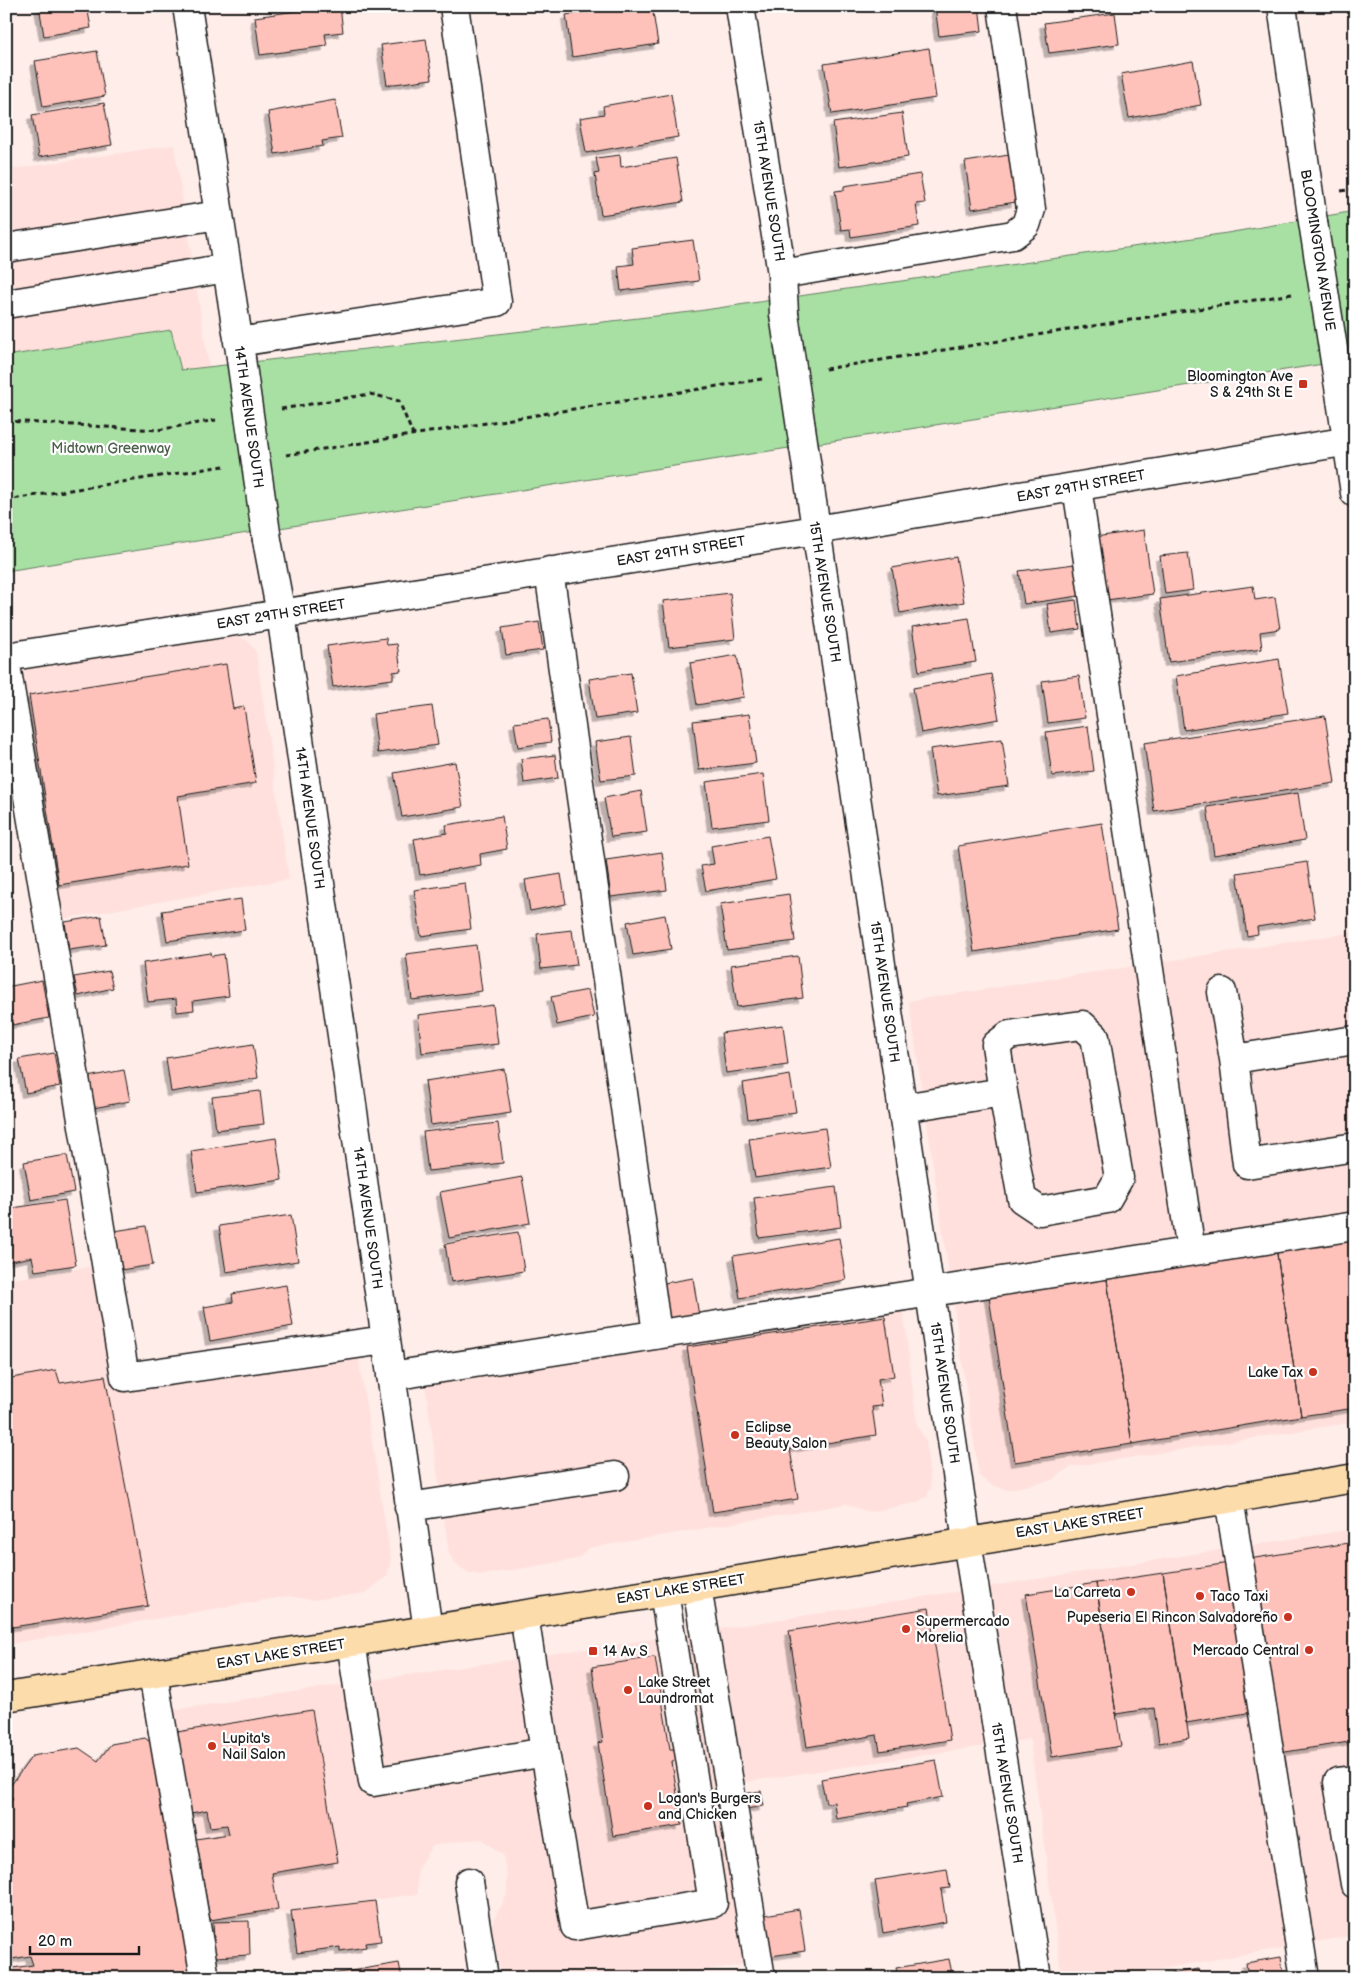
<svg xmlns="http://www.w3.org/2000/svg" width="1361" height="1984" font-family="'Balsamiq Sans',sans-serif">
<style>
.built{fill:#ffe0dc}
.green{fill:#a8dfa3;stroke:#627e60}
.building{fill:#fec2ba;stroke:#1c1c1c;filter:url(#shadow)}
.lines{fill:none;stroke-linecap:round;stroke-linejoin:round}
.minor-casing{stroke:#1c1c1c;stroke-width:31}
.major-casing{stroke:#1c1c1c;stroke-width:31}
.path{stroke:#1c1c1c;stroke-width:3;stroke-dasharray:5 4;stroke-linecap:butt}
.minor{stroke:#fff;stroke-width:28}
.major{stroke:#fddcac;stroke-width:28}
.minor-bridge-casing{stroke:#1c1c1c;stroke-width:31;stroke-linecap:butt}
.minor-bridge{stroke:#fff;stroke-width:28}
.poi-dot{fill:#c8321e;stroke:#fff;stroke-width:2}
.labels{text-anchor:middle;dominant-baseline:central;stroke-width:4.5;stroke-linejoin:round;paint-order:stroke}
.street-label{font-size:14px;fill:#1c1c1c;stroke:#fff}
.poi-label{font-size:14px;fill:#1c1c1c;stroke:#fff;text-anchor:start}
.park-label{font-size:14px;fill:#4d604b;stroke:#fff}
</style>
<defs>
<filter id="shadow"><feDropShadow dx="-4.5" dy="4.5" stdDeviation="0" flood-color="#0004"/></filter>
</defs>
<rect width="100%" height="100%" fill="#ffedea"/>
<filter id="ink" filterUnits="userSpaceOnUse"><feTurbulence type="fractalNoise" baseFrequency=".02" numOctaves="2"/><feDisplacementMap in="SourceGraphic" scale="10" xChannelSelector="R" yChannelSelector="G"/><feConvolveMatrix kernelMatrix="1 2 1 2 8 2 1 2 1" color-interpolation-filters="sRGB"/></filter>
<g filter="url(#ink)">
<!-- built -->
<path class="built" d="M174 145 209 367 181 370 171 330 6 356V170Z
M237 636 248 641 256 652 289 879 51 921 6 672Z
M1355 932V1422L1070 1467 1052 1480 1007 1490 992 1485 979 1476 909 1001Z
M107 1264 122 1368 357 1331 360 1369 391 1559 387 1576 366 1593 312 1600 288 1596 15 1643 6 1648V1280Z
M900 1282 917 1426 926 1441 931 1488 926 1497 915 1503 869 1512 846 1504 589 1548 577 1559 482 1575 469 1573 457 1565 449 1554 422 1363Z
M1355 1529V1935L1109 1978H1062L1030 1739 738 1783 765 1962 650 1978H502L491 1924 507 1895V1876L503 1855 482 1839 457 1841 432 1846 419 1866 417 1876 418 1894 194 1924 158 1712 713 1630Z"/>
<!-- green -->
<path class="green" d="M1355 211V359L6 571V356L171 330 181 370 691 312 1227 233Z"/>
<!-- building -->
<path class="building" d="M39 6H87L91 28 44 36Z
M330 6H340L343 32 325 34 327 46 260 55 255 17Z
M626 6H652L658 44 572 57 566 15Z
M935 6H979L982 31 939 36Z
M1115 13 1119 44 1049 53 1044 23Z
M426 39 432 79 387 85 381 45Z
M929 48 936 98 832 114 824 64Z
M97 51 105 96 43 107 35 61Z
M1193 61 1201 105 1129 118 1121 74Z
M671 94 678 137 586 153 580 118 604 114 603 106Z
M335 100 342 138 322 141 323 146 275 154 268 112Z
M104 103 112 145 39 157 32 115Z
M902 113 908 157 839 167 833 123Z
M620 155 621 167 676 158 683 202 601 215 595 174 599 173 596 158Z
M1009 155 1016 202 972 209 965 162Z
M920 174 925 203 916 204 919 226 851 237 850 229 841 230 835 191 844 190V186Z
M693 240 699 281 621 291 618 266 634 264 632 248Z
M1144 530 1153 594 1106 600 1088 538Z
M1188 553 1193 590 1165 594 1160 556Z
M956 557 964 602 900 613 892 568Z
M1075 564 1079 596 1024 604 1019 571Z
M1253 586 1255 600 1275 597 1280 629 1260 632 1262 649 1169 662 1160 599Z
M730 593 735 639 669 647 663 601Z
M1076 600 1080 629 1051 633 1047 604Z
M969 618 976 662 919 671 912 627Z
M539 622 543 650 506 655 502 628Z
M386 638 387 645 397 644 401 671 393 672V679L333 687 327 646Z
M737 655 744 697 697 705 690 663Z
M1279 659 1288 713 1184 730 1176 676Z
M226 664 233 709 244 707 256 783 178 796 188 864 59 885 29 695Z
M631 673 637 713 595 719 589 679Z
M991 674 999 719 921 733 913 688Z
M1079 676 1085 718 1048 723 1042 681Z
M432 706 438 745 378 753 373 714Z
M749 714 756 763 699 770 693 721Z
M1325 716 1335 783 1154 811 1144 743Z
M548 719 551 742 518 747 514 723Z
M1088 726 1094 771 1052 776 1046 732Z
M631 737 636 776 601 780 595 742Z
M1002 739 1009 786 937 796 930 749Z
M555 755 558 778 524 783 521 759Z
M455 762 463 807 402 817 394 773Z
M763 774 769 820 712 827 706 782Z
M641 791 647 832 611 837 604 798Z
M1298 793 1305 840 1214 855 1207 807Z
M502 816 507 849 480 854 481 865 420 875 414 839 447 833 446 825Z
M1102 823 1118 929 974 952 958 846Z
M768 836 776 879 706 891 701 866 714 864 711 846Z
M662 852 667 890 611 897 606 860Z
M1307 862 1315 918 1257 927 1258 934 1247 936 1237 873Z
M561 874 566 904 530 911 525 880Z
M465 883 471 929 421 936 414 890Z
M789 894 795 941 727 950 720 904Z
M241 899 245 930 167 941 162 911Z
M665 915 671 949 633 955 627 922Z
M101 916 106 945 69 950 65 922Z
M572 930 577 965 541 969 537 934Z
M476 945 482 991 412 1000 406 954Z
M211 953 212 956 224 954 229 996 193 1001 194 1010 177 1012 176 999 148 1002 143 963Z
M798 956 803 998 737 1007 731 965Z
M109 971 113 988 78 996 74 977Z
M42 980 49 1018 12 1025 6 987Z
M588 990 594 1017 557 1025 551 997Z
M493 1005 498 1044 422 1053 418 1015Z
M783 1025 788 1065 726 1073 721 1033Z
M253 1044 258 1078 171 1092 166 1058Z
M54 1053 60 1086 26 1093 19 1059Z
M504 1069 511 1113 431 1125 425 1081Z
M124 1070 130 1101 88 1109 82 1078Z
M790 1075 796 1112 748 1119 743 1083Z
M260 1091 264 1124 216 1130 212 1097Z
M498 1123 503 1163 428 1171 423 1132Z
M825 1128 831 1167 755 1178 749 1139Z
M276 1138 282 1180 197 1192 191 1151Z
M67 1155 74 1192 31 1200 24 1162Z
M522 1177 530 1223 449 1238 440 1192Z
M836 1187 841 1227 759 1238 754 1198Z
M65 1200 76 1265 35 1271 32 1257 6 1262V1209Z
M291 1215 298 1261 226 1272 219 1226Z
M146 1226 153 1265 114 1271 108 1232Z
M518 1232 524 1271 451 1282 445 1244Z
M1355 1235V1408L1301 1416 1276 1247Z
M839 1238 846 1280 740 1298 733 1256Z
M1276 1247 1301 1416 1132 1444 1106 1273Z
M1106 1273 1132 1444 1015 1462 988 1291Z
M693 1278 699 1316 665 1321 659 1284Z
M286 1285 293 1326 210 1341 204 1307 233 1302 232 1294Z
M885 1317 894 1376 878 1379 882 1406 872 1407 876 1435 790 1449 798 1499 713 1512 687 1347Z
M56 1370 60 1383 105 1376 148 1606 6 1628V1379Z
M1355 1542V1741L1279 1753 1249 1559Z
M1229 1563 1253 1712 1186 1723 1163 1573Z
M1163 1573 1189 1738 1159 1743 1154 1708 1116 1714 1096 1583Z
M1096 1583 1121 1746 1052 1757 1026 1594Z
M929 1608 950 1740 880 1751 877 1735 807 1747 789 1631Z
M655 1657 670 1749H675L677 1761 672 1762 682 1825 613 1836 598 1743 603 1742 592 1667Z
M312 1710 338 1862 272 1873 278 1909 210 1920 196 1839 229 1834 227 1825 210 1827 207 1810 191 1813 177 1732Z
M145 1738 156 1747 195 1978H14L13 1968 33 1965 30 1956 6 1960V1925H8L6 1907V1807L13 1798 6 1792 32 1756 79 1748 98 1761 111 1744Z
M936 1760 943 1797 906 1804 907 1807 836 1819 834 1802 826 1803 821 1779Z
M761 1791 764 1806 746 1809 743 1794Z
M947 1869 950 1888 941 1889 946 1922 883 1933 875 1880Z
M375 1901 381 1941 365 1943 366 1947 340 1951V1947L297 1953 291 1911Z
M799 1909 805 1951 771 1956 765 1915Z
M249 1921 250 1955 215 1957 213 1922Z
M1281 1957 1284 1978H1248L1246 1963Z
M949 1959 953 1978H871V1976L897 1972 896 1968Z
M399 1963 402 1978H308Z
M1199 1969 1200 1978H1147Z"/>
<g class="lines">
<defs>
<path id="minor" d="M187 6 241 358
M740 6 782 274 784 314
M1282 6 1313 222
M6 248 219 215
M782 274 1013 235 1026 225 1031 209 1002 6
M6 304 227 268
M238 342 497 302 454 6
M1338 380 1355 493
M804 448 967 1541 1037 1978
M1077 487 1191 1251
M267 540 281 614 428 1630
M549 571 657 1333
M6 657 816 530 1355 440
M6 665 125 1377 385 1340
M1222 992 1234 1059 1247 1164 1355 1147
M1234 1059 1355 1040
M902 1108 1003 1092 1022 1199 1040 1211 1107 1199 1119 1178 1095 1037 1082 1025 1009 1035 996 1045 1003 1092
M391 1376 1355 1226
M1229 1498 1305 1978
M409 1507 615 1476
M697 1587 761 1978
M351 1642 373 1782 545 1752 524 1615
M153 1674 205 1978
M545 1752 575 1926 713 1903 664 1592
M1355 1780 1338 1782 1355 1884
M469 1882 484 1978"/>
<path id="major" d="M6 1697 697 1587 1355 1478"/>
</defs>
<!-- minor casing -->
<use href="#minor" class="minor-casing"/>
<!-- major casing -->
<use href="#major" class="major-casing"/>
<!-- path -->
<path class="path" d="M1341 191 1355 189
M825 369 1292 294
M281 409 370 394 399 401 413 435
M6 421 157 430 216 420
M286 455 762 379
M6 500 224 466"/>
<!-- minor -->
<use href="#minor" class="minor"/>
<!-- major -->
<use href="#major" class="major"/>
<defs>
<path id="minor-bridge" d="M1313 222 1338 380
M784 314 804 448
M241 359 267 540"/>
</defs>
<!-- minor-bridge casing -->
<use href="#minor-bridge" class="minor-bridge-casing"/>
<!-- minor-bridge -->
<use href="#minor-bridge" class="minor-bridge"/>
</g>
</g>
<!-- markers -->
<g class="poi-dot">
<rect x="1298" y="379" width="10" height="10" rx="2.5"/>
<circle cx="1313" cy="1372" r="5"/>
<circle cx="735" cy="1435" r="5"/>
<circle cx="1131" cy="1592" r="5"/>
<circle cx="1200" cy="1596" r="5"/>
<circle cx="1288" cy="1617" r="5"/>
<circle cx="906" cy="1629" r="5"/>
<circle cx="1309" cy="1650" r="5"/>
<rect x="588" y="1646" width="10" height="10" rx="2.5"/>
<circle cx="628" cy="1690" r="5"/>
<circle cx="212" cy="1746" r="5"/>
<circle cx="648" cy="1806" r="5"/>
</g>
<g class="labels">
<!-- street labels -->
<g class="street-label">
<text transform="translate(769 191) rotate(81)">15TH AVENUE SOUTH</text>
<text transform="translate(1318 250) rotate(81)">BLOOMINGTON AVENUE</text>
<text transform="translate(249 417) rotate(82)">14TH AVENUE SOUTH</text>
<text transform="translate(1081 486) rotate(-10)">EAST 29TH STREET</text>
<text transform="translate(681 551) rotate(-9)">EAST 29TH STREET</text>
<text transform="translate(825 592) rotate(81)">15TH AVENUE SOUTH</text>
<text transform="translate(281 614) rotate(-9)">EAST 29TH STREET</text>
<text transform="translate(310 818) rotate(82)">14TH AVENUE SOUTH</text>
<text transform="translate(885 992) rotate(82)">15TH AVENUE SOUTH</text>
<text transform="translate(368 1218) rotate(82)">14TH AVENUE SOUTH</text>
<text transform="translate(945 1393) rotate(82)">15TH AVENUE SOUTH</text>
<text transform="translate(1080 1523) rotate(-9)">EAST LAKE STREET</text>
<text transform="translate(681 1589) rotate(-9)">EAST LAKE STREET</text>
<text transform="translate(281 1654) rotate(-9)">EAST LAKE STREET</text>
<text transform="translate(1007 1793) rotate(81)">15TH AVENUE SOUTH</text>
</g>
<!-- poi labels -->
<g class="poi-label">
<text x="1293" y="376" text-anchor="end">Bloomington Ave<tspan x="1293" dy="16">S &amp; 29th St E</tspan></text>
<text x="1303" y="1372" text-anchor="end">Lake Tax</text>
<text x="745" y="1427">Eclipse<tspan x="745" dy="16">Beauty Salon</tspan></text>
<text x="1121" y="1592" text-anchor="end">La Carreta</text>
<text x="1210" y="1596">Taco Taxi</text>
<text x="1278" y="1617" text-anchor="end">Pupeseria El Rincon Salvadoreño</text>
<text x="916" y="1621">Supermercado<tspan x="916" dy="16">Morelia</tspan></text>
<text x="1299" y="1650" text-anchor="end">Mercado Central</text>
<text x="603" y="1651">14 Av S</text>
<text x="638" y="1682">Lake Street<tspan x="638" dy="16">Laundromat</tspan></text>
<text x="222" y="1738">Lupita's<tspan x="222" dy="16">Nail Salon</tspan></text>
<text x="658" y="1798">Logan's Burgers<tspan x="658" dy="16">and Chicken</tspan></text>
</g>
<!-- park labels -->
<g class="park-label">
<text x="111" y="448">Midtown Greenway</text>
</g>
</g>
<!-- margin -->
<rect width="1361" height="1984" fill="none" stroke="#fff" stroke-width="25"/>
<rect x="12" y="12" width="1336" height="1959" fill="none" stroke="#1c1c1c" stroke-width="2" filter="url(#ink)"/>
<!-- scale -->
<path d="M30 1946v8h109v-8" fill="none" stroke="#1c1c1c" stroke-width="2.5"/>
<text x="38" y="1946" font-size="15" fill="#1c1c1c" stroke="#ffffff" stroke-width="4" paint-order="stroke">20 m</text>
</svg>
